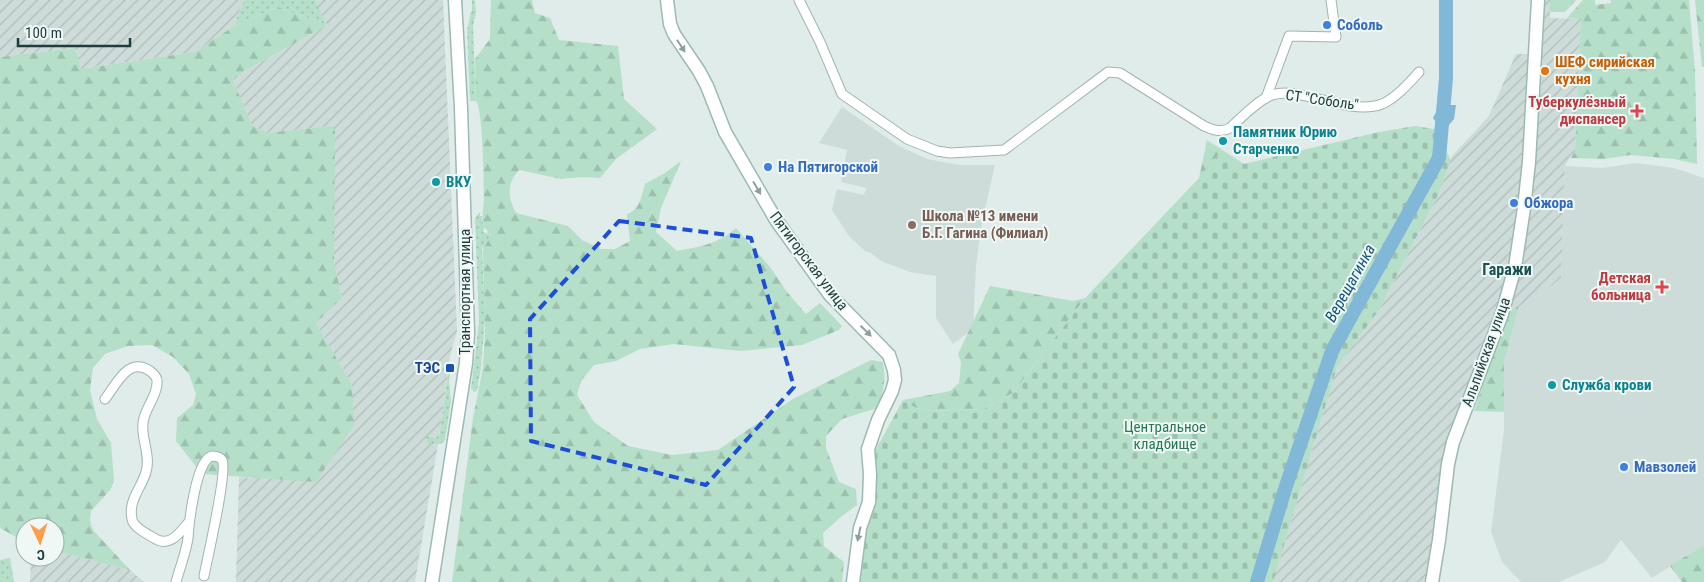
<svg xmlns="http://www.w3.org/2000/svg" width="1704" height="582" font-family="'Roboto Condensed',sans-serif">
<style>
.built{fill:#cddcd8}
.industrial{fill:url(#industrial-furrows)}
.grass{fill:url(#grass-dots)}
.forest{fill:url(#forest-firs)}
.cemetery{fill:url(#cemetery-stones)}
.water{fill:#81b7d7}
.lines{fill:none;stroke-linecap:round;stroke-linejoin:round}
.river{stroke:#81b7d7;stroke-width:14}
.street-casing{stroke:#a1b4b2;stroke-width:11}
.secondary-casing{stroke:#9cb9b4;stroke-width:15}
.street{stroke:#fff;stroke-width:9}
.secondary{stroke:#fff;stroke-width:12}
.oneway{fill:#8e9e9e}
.marked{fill:none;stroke:#1d4ed8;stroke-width:4;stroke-dasharray:10 6;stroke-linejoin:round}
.shop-dot{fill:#3f7fe0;stroke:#f0f8f6;stroke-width:2}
.food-dot{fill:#e8710a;stroke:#f0f8f6;stroke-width:2}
.health-dot{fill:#e0444e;stroke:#f0f8f6;stroke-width:2}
.culture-dot{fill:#0f9aa8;stroke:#f0f8f6;stroke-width:2}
.education-dot{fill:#8d6e63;stroke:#f0f8f6;stroke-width:2}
.transit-dot{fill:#1a4fb4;stroke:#f0f8f6;stroke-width:2}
.labels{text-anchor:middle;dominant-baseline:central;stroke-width:4;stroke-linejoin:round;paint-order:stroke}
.shop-label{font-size:15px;font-weight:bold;fill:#366cbe;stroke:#f0f8f6;text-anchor:start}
.food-label{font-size:15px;font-weight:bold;fill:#c56008;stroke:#f0f8f6;text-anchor:start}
.street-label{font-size:15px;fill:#1e3d3c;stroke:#f0f8f6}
.health-label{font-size:15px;font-weight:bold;fill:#be3a42;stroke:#f0f8f6;text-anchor:end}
.culture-label{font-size:15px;font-weight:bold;fill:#0d838f;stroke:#f0f8f6;text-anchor:start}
.education-label{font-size:15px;font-weight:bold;fill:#785e54;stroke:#f0f8f6;text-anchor:start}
.transit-label{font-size:15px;font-weight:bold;fill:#164399;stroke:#f0f8f6;text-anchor:end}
.park-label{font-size:15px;fill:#257857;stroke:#f0f8f6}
.neighbourhood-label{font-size:16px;font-weight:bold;fill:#195150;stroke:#f0f8f6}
.water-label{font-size:16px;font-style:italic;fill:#13557e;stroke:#f0f8f6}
</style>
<defs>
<pattern id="industrial-furrows" width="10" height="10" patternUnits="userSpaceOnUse" patternTransform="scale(1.25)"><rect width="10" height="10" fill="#cddcd8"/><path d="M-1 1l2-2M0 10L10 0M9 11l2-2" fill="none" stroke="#b0beba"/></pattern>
<pattern id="grass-dots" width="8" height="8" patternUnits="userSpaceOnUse" patternTransform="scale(1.25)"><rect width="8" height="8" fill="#b6dfca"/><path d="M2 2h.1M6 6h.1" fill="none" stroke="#9cc0ae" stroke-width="1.8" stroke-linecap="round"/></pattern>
<pattern id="forest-firs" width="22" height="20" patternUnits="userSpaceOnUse" patternTransform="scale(1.25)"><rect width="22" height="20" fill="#b6dfca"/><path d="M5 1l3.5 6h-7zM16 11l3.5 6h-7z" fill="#9cc0ae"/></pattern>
<pattern id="cemetery-stones" width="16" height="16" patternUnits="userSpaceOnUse" patternTransform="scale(1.25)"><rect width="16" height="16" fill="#b6dfca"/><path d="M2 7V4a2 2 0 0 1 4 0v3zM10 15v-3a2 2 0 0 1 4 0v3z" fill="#9cc0ae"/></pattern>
</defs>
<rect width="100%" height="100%" fill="#dfece9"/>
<!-- built -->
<path class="built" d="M842 107 899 146 927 159 959 165H995L982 222 976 265 973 329 953 344 936 318V276L910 272 881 261 871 253 865 251 849 236 832 210 837 189 864 195 866 188 841 182 847 150 819 143Z
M1635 163 1674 168 1704 178V545L1652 578 1621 540 1605 562 1559 582H1521L1502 562 1491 532 1504 430V362L1519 306 1541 294 1561 278 1565 166 1603 168Z"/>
<!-- industrial -->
<path class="industrial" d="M0 0H244L234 26 195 52 81 69 75 48 0 57Z
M315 0H443L457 331 450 356 439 438 415 582H183H236L239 477 316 481 352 385 316 323 342 298 334 261 332 126 267 133 252 125 232 78 327 25Z
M1535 0H1550V18L1581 19 1575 150 1565 166 1561 278 1541 294 1503 315 1452 448 1433 582H1273L1337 367 1379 310 1439 193 1452 156 1489 116 1516 54H1533Z
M55 551 130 570 144 582H30L31 557H55Z"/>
<!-- grass -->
<path class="grass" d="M244 0H315L327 25 278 7 234 26Z
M472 0H475L476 13 473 26 476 101H470L467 31 471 12 472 11Z
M480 212V216H482L483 224 486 228H484L483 232 487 234 488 231 491 235 484 249 482 246 485 318 481 368 477 391 473 392V390L471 389 479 322 475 218Z
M449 367H451L449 381 451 401 445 440 441 444H428L426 436 439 438Z
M10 558 14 582H0V560Z"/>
<!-- forest -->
<path class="forest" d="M491 0H532L535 13 550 18 559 40 618 46 624 99 657 129 616 159 600 178 582 177 561 179 519 170C506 184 508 198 516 213L568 226 582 240 601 249H615L630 241 627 214C640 210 641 197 645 184L665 173 681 161 661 208 656 232 677 251C702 246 716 245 736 228L770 267 787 292 806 314 820 303 842 326 839 330 802 345 740 351 674 344 640 349 616 361 594 365 581 381 577 395 594 422 628 446 672 455 718 450 793 399 871 360 883 362C886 380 884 392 877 408L842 419 826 436V448L839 482 856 489 857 505 842 516 823 533 824 546 844 562 842 582H452L473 418 483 367 485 332 483 250 491 235C489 232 485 228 484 225 481 218 484 205 484 198 484 183 483 109 476 101L475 59 490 39Z
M1550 0H1576L1565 12H1550Z
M1583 0H1595V5L1611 3V0H1689L1695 71 1697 164 1674 159 1631 155 1603 159 1571 158 1575 150 1581 19 1567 18Z
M1695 0H1704V67H1702Z
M278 7 327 25 232 78 252 125 267 133 332 126 335 131 334 261 342 298 316 323 352 385 354 425 316 482 202 474 176 441 177 418 193 405 196 394 189 374 173 357 152 345 128 346 105 354 93 368 90 390 97 419 111 443 114 480 111 489 91 511 90 521 93 530 130 570 55 551V527H25V542L0 528V57L75 48 81 69 195 52 234 26Z
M1207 140 1244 164 1199 178Z
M990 286 1073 301 1085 298 1087 296 1013 393 984 409 926 411 914 407 903 400 950 391 959 383 961 363 958 354Z
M1519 306 1504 362V412L1474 411 1507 313Z
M1704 545V582H1682L1670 566Z"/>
<!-- cemetery -->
<path class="cemetery" d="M1415 126 1434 129 1451 160 1439 193 1379 310 1337 367 1273 582H856L864 539 873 511 875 451 903 400 914 407 926 411 984 409 1013 393 1087 296 1199 178 1219 153 1244 164 1379 132Z"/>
<!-- water -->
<path class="water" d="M1440 105H1456L1454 119 1448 126 1438 125 1433 118Z"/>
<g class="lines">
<!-- river -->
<path class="river" d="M1257 582 1286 486 1332 351 1439 158 1446 78V0"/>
<defs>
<path id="street" d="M799 0 820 42 842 94 907 139 937 151 950 153 1004 150 1108 72 1120 73 1204 126C1213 130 1221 133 1230 128 1241 118 1258 100 1272 95 1284 91 1298 94 1310 97 1332 102 1360 112 1382 104 1396 98 1409 83 1419 72
M1266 98 1289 36 1336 37 1331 0
M105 399C117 384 128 356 150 371 154 374 158 378 157 383 157 397 144 409 143 423 141 439 151 456 146 472 141 489 128 500 132 519 133 527 147 534 154 538 169 548 179 534 188 523
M176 582C180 567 186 553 188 538 189 523 196 459 212 456 215 456 220 457 222 460 228 470 207 560 204 576"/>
<path id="secondary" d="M667 0 670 24 674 34 699 71 707 86 725 132 776 220 830 295 889 355 894 370 895 380 892 391 878 420 868 449 870 474 869 502 860 528 853 582
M432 582 466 363 468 333 461 108 455 0
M1432 582 1439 540 1448 464 1453 442 1502 314 1515 267 1524 208 1529 162 1538 0"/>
</defs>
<!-- street casing -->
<use href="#street" class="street-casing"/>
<!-- secondary casing -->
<use href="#secondary" class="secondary-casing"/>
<!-- street -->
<use href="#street" class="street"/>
<!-- secondary -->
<use href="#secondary" class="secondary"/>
</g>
<!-- one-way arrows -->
<defs><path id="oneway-solid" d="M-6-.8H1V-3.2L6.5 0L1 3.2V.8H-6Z" transform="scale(1.25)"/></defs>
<g class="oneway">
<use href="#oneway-solid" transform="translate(681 46) rotate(57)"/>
<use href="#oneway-solid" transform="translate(757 188) rotate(59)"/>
<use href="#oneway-solid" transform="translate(866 331) rotate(44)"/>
<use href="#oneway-solid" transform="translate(859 534) rotate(102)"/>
</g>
<!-- marked area -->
<path class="marked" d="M619 221 751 238 794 387 706 485 531 441 530 319Z"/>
<!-- markers -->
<g class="shop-dot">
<circle cx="1327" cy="25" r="5"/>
<circle cx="768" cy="167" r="5"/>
<circle cx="1514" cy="203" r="5"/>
<circle cx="1624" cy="467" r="5"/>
</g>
<circle class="food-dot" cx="1545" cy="71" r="5"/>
<g class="health-dot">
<path d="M1634.5 103.5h5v5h5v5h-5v5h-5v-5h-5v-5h5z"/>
<path d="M1659.5 279.5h5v5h5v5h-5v5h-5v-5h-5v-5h5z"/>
</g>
<g class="culture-dot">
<circle cx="1223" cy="141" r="5"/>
<circle cx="436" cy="182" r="5"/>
<circle cx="1552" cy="385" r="5"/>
</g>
<circle class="education-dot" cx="912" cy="225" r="5"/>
<rect class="transit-dot" x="445" y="363" width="10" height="10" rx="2.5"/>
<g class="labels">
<!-- shop labels -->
<g class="shop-label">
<text x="1337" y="25">Соболь</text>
<text x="778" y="167">На Пятигорской</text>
<text x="1524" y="203">Обжора</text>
<text x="1634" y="467">Мавзолей</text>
</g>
<!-- food labels -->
<g class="food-label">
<text x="1555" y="62">ШЕФ сирийская<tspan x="1555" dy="17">кухня</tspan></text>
</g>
<!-- street labels -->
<g class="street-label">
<text transform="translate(1322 100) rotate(8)">СТ "Соболь"</text>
<text transform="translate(809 261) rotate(53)">Пятигорская улица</text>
<text transform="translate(465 292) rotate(-90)">Транспортная улица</text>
<text transform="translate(1486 352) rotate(-70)">Альпийская улица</text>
</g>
<!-- health labels -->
<g class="health-label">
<text x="1626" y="102">Туберкулёзный<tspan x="1626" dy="17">диспансер</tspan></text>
<text x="1651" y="278">Детская<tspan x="1651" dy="17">больница</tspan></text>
</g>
<!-- culture labels -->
<g class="culture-label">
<text x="1233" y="132">Памятник Юрию<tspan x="1233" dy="17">Старченко</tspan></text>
<text x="446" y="182">ВКУ</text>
<text x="1562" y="385">Служба крови</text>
</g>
<!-- education labels -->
<g class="education-label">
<text x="922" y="216">Школа №13 имени<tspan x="922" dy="17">Б.Г. Гагина (Филиал)</tspan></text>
</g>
<!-- transit labels -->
<g class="transit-label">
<text x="440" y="368">ТЭС</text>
</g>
<!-- park labels -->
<g class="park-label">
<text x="1165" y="427">Центральное<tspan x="1165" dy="17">кладбище</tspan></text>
</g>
<!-- neighbourhood labels -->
<g class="neighbourhood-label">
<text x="1507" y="269">Гаражи</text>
</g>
<!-- water labels -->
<g class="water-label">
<text transform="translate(1350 283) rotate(-61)">Верещагинка</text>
</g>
</g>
<!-- north arrow -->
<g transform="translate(40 542) rotate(176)"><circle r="24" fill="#f0f8f6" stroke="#9cadac"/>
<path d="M0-4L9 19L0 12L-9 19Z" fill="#ff9e4a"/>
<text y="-8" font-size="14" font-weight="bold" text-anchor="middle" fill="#1e3d3c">С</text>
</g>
<!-- scale -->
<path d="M18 38v8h112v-8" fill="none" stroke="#1e3d3c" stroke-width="2.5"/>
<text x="25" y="38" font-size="15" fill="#1e3d3c" stroke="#f0f8f6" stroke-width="4" paint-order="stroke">100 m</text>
</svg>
